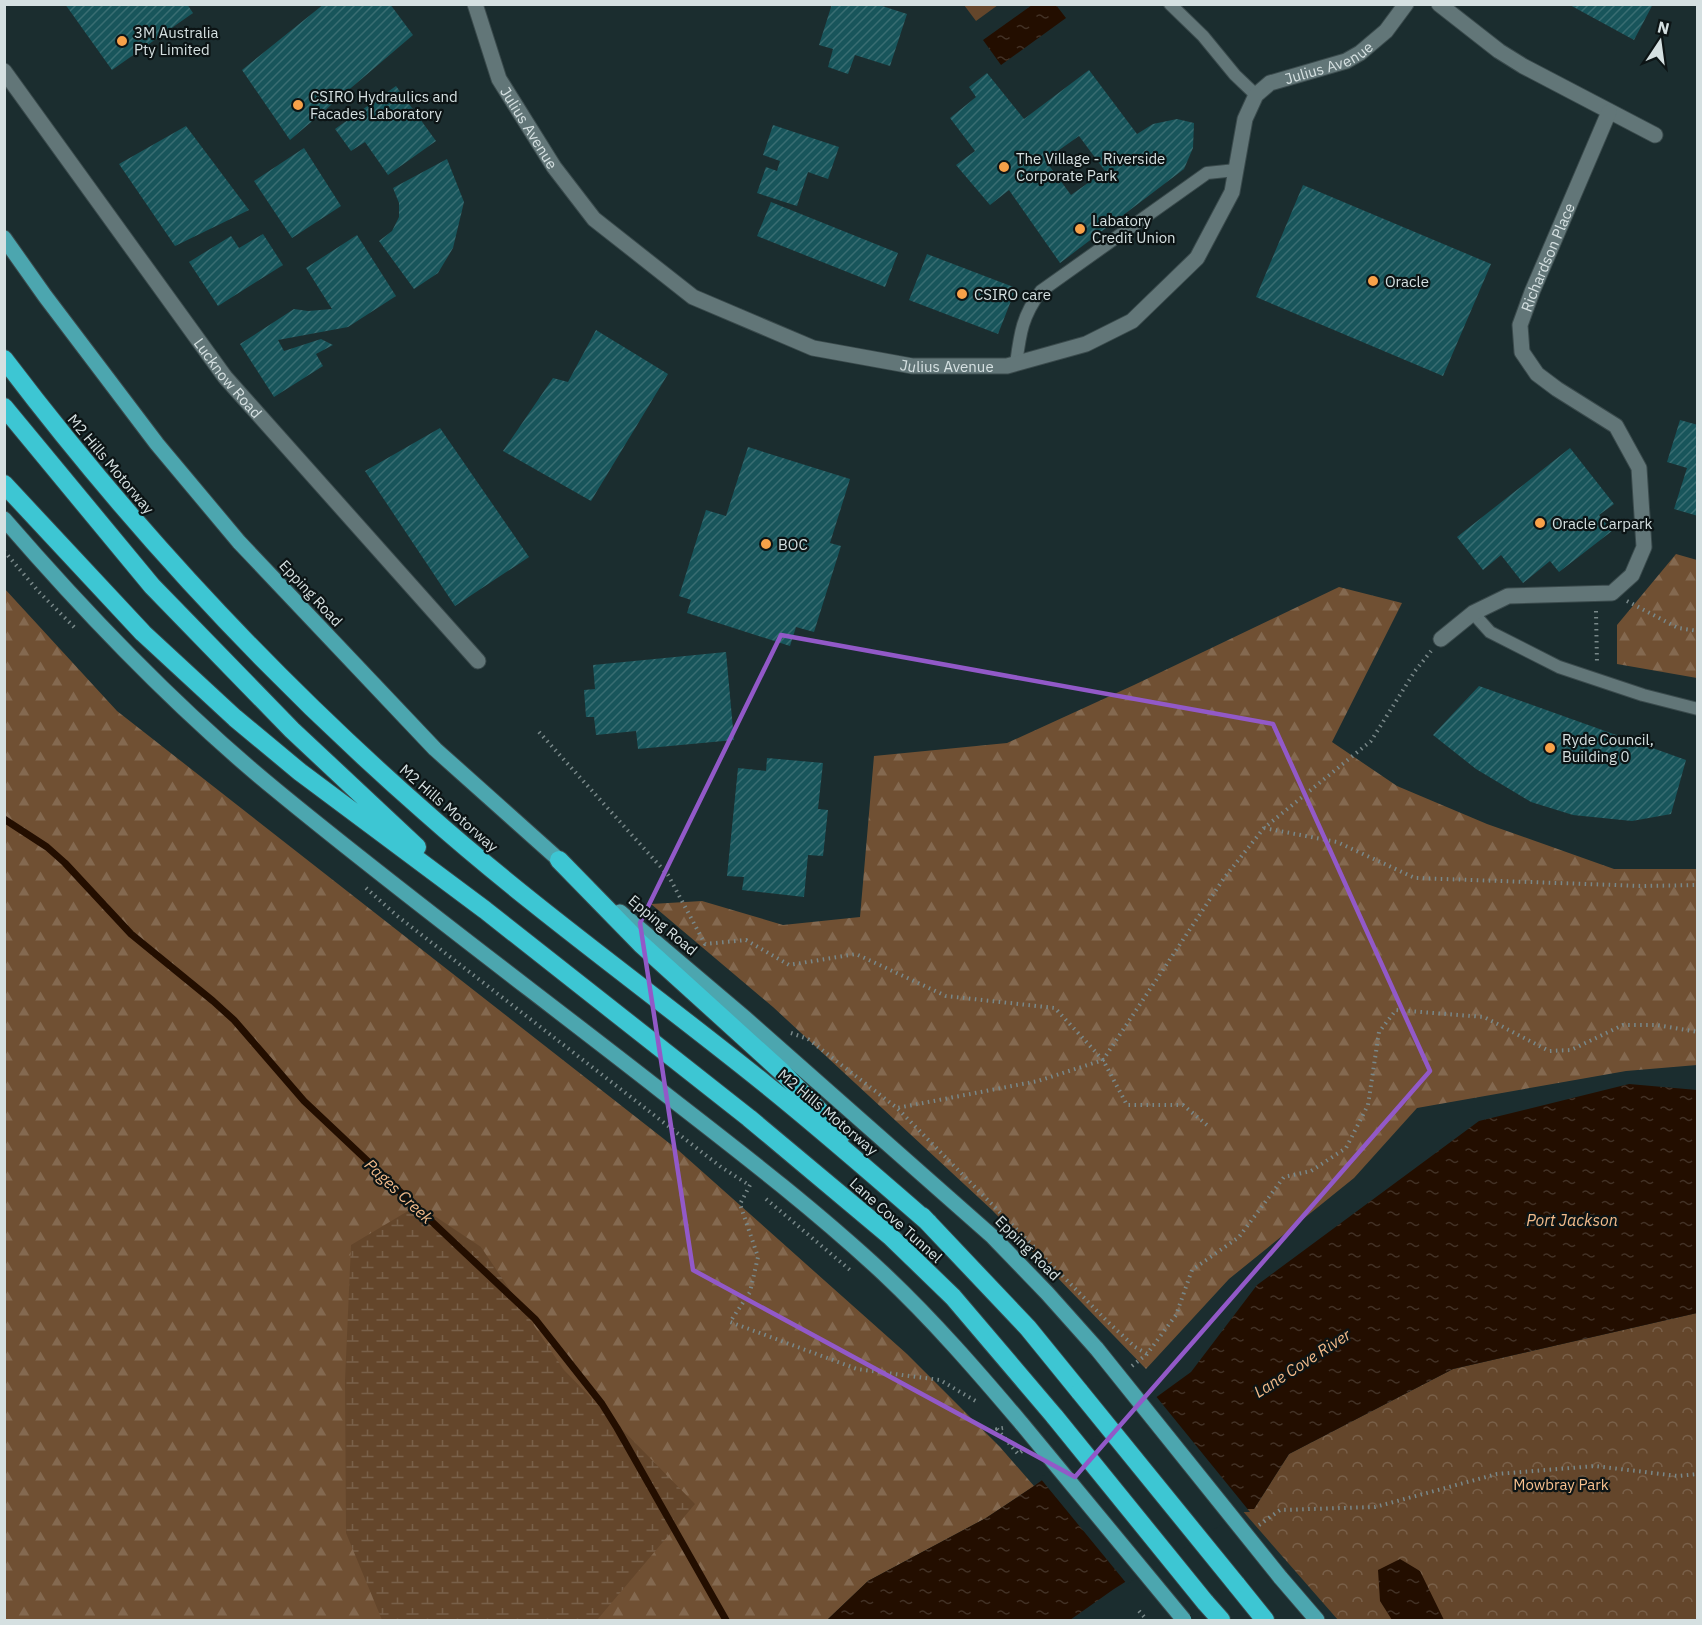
<svg xmlns="http://www.w3.org/2000/svg" width="1702" height="1625" font-family="'IBM Plex Sans',sans-serif">
<style>
.forest{fill:url(#forest-firs)}
.wetland{fill:url(#wetland-marsh)}
.park{fill:url(#park-crowns)}
.garden{fill:#64462b}
.water{fill:url(#water-ripples)}
.pier{fill:#1b2d2f}
.lines{fill:none;stroke-linecap:round;stroke-linejoin:round}
.stream{stroke:#230e00;stroke-width:7}
.building{fill:url(#building-hatch);fill-rule:evenodd}
.lane-casing{stroke:#3a4a4c;stroke-width:14}
.street-casing{stroke:#3a4a4c;stroke-width:17}
.primary-casing{stroke:#3a4a4c;stroke-width:17}
.highway-casing{stroke:#3a4a4c;stroke-width:20}
.path{stroke:#798889;stroke-width:4;stroke-dasharray:1.5 4.5;stroke-linecap:butt}
.lane{stroke:#627678;stroke-width:12}
.street{stroke:#627678;stroke-width:15}
.primary{stroke:#4ca6af;stroke-width:15}
.highway{stroke:#3dc6d3;stroke-width:18}
.primary-bridge-casing{stroke:#3a4a4c;stroke-width:17;stroke-linecap:butt}
.highway-bridge-casing{stroke:#3a4a4c;stroke-width:20;stroke-linecap:butt}
.primary-bridge{stroke:#4ca6af;stroke-width:15}
.highway-bridge{stroke:#3dc6d3;stroke-width:18}
.marked{fill:none;stroke:#9259c8;stroke-width:4.5;stroke-linejoin:round}
.poi-dot{fill:#f7a149;stroke:#0c1415;stroke-width:2}
.labels{text-anchor:middle;dominant-baseline:central;stroke-width:4.5;stroke-linejoin:round;paint-order:stroke}
.poi-label{font-size:15px;fill:#d5e0e1;stroke:#0c1415;text-anchor:start}
.street-label{font-size:15px;fill:#d5e0e1;stroke:#0c1415}
.park-label{font-size:15px;fill:#fac290;stroke:#0c1415}
.water-label{font-size:16px;font-style:italic;fill:#f3bb8a;stroke:#0c1415}
</style>
<defs>
<pattern id="forest-firs" width="22" height="20" patternUnits="userSpaceOnUse" patternTransform="scale(1.5)"><rect width="22" height="20" fill="#705033"/><path d="M5 1l3.5 6h-7zM16 11l3.5 6h-7z" fill="#846950"/></pattern>
<pattern id="wetland-marsh" width="20" height="14" patternUnits="userSpaceOnUse" patternTransform="scale(1.5)"><rect width="20" height="14" fill="#64462b"/><path d="M1 5h8M5 5V1M11 12h8M15 12V8" fill="none" stroke="#796049"/></pattern>
<pattern id="park-crowns" width="20" height="18" patternUnits="userSpaceOnUse" patternTransform="scale(1.5)"><rect width="20" height="18" fill="#64462b"/><path d="M2 6a3 3 0 1 1 6 0M12 15a3 3 0 1 1 6 0" fill="none" stroke="#796049"/></pattern>
<pattern id="water-ripples" width="26" height="14" patternUnits="userSpaceOnUse" patternTransform="scale(1.5)"><rect width="26" height="14" fill="#230e00"/><path d="M2 4q2-2 4 0t4 0M15 11q2-2 4 0t4 0" fill="none" stroke="#423125"/></pattern>
<pattern id="building-hatch" width="6" height="6" patternUnits="userSpaceOnUse" patternTransform="scale(1.5)"><rect width="6" height="6" fill="#18555b"/><path d="M-1 1l2-2M0 6l6-6M5 7l2-2" fill="none" stroke="#396d72"/></pattern>
</defs>
<rect width="100%" height="100%" fill="#1b2d2f"/>
<!-- forest -->
<path class="forest" d="M1676 554 1697 560V678L1617 664V625Z
M1339 587 1402 603 1332 742 1397 786 1487 824 1614 869H1697V1065L1626 1071 1417 1108 1354 1178 1229 1279 1146 1369 992 1210 773 1007 651 904 702 901 783 925 860 917 874 756 1007 743 1134 685Z
M4 588 117 711 678 1150 907 1354 1000 1447 1034 1486 986 1518 868 1581 827 1620H5Z"/>
<!-- wetland -->
<path class="wetland" d="M418 1205 481 1247 564 1370 695 1504 597 1620H382L346 1533 345 1380 351 1245Z"/>
<!-- park -->
<path class="park" d="M1697 1313V1620H1338L1241 1509H1254L1289 1454 1453 1369Z"/>
<!-- garden -->
<path class="garden" d="M964 5H998L976 21Z"/>
<!-- water -->
<path class="water" d="M1032 5H1056L1066 18 1001 65 983 40Z
M1629 1084 1697 1090V1313L1453 1369 1289 1454 1254 1509H1241L1114 1589 1070 1620H827L868 1581 986 1518 1034 1486 1191 1372 1257 1285 1479 1121Z
M1400 1559 1420 1571 1444 1620H1392L1380 1601 1378 1570Z"/>
<!-- pier -->
<path class="pier" d="M1155 1395 1250 1512H1242L1127 1584 1040 1478Z"/>
<g class="lines">
<!-- stream -->
<path class="stream" d="M4 819 47 847 65 863 131 934 213 1001 234 1020 304 1101 535 1319 602 1404 617 1428 726 1620"/>
</g>
<!-- building -->
<path class="building" d="M65 4H187L193 13 112 70Z
M324 4H390L413 35 290 140 242 70Z
M832 4H876L907 14 890 66 855 55 848 74 828 67 833 49 819 45Z
M1568 4H1653L1634 40Z
M1089 70 1137 134 1153 124 1177 119 1194 123 1193 148 1184 169 1060 263 1009 190 990 205 956 165 975 151 950 118 976 97 969 87 987 73 1024 119ZM1079 136 1105 171 1071 195 1045 160Z
M396 86 436 141 388 175 365 142 351 151 335 129Z
M773 125 839 147 828 179 808 172 797 206 757 193 766 167 777 171 780 161 763 155Z
M186 126 249 210 175 246 119 164Z
M304 148 341 206 292 238 254 181Z
M447 159 464 202 453 248 438 273 414 289 379 241 392 231 399 217V203L393 188Z
M1303 185 1491 264 1443 376 1256 297Z
M771 202 898 253 885 287 757 236Z
M263 234 283 265 218 306 189 262 231 236 239 248Z
M357 235 396 296 348 327 278 340 284 351 321 339 333 345 316 354 323 366 274 397 240 344 294 309 308 311 332 309 306 268Z
M927 254 1016 288 998 334 909 300Z
M596 330 668 374 591 501 503 451 553 378 568 382Z
M1680 420 1698 425V516L1674 509 1687 468 1667 462Z
M440 428 529 557 455 606 365 471Z
M748 447 850 479 830 543 841 546 814 632 796 627 790 646 687 613 691 600 679 596 706 510 726 516Z
M1570 448 1614 504 1599 515 1612 531 1559 572 1550 561 1523 583 1501 555 1483 570 1457 537Z
M726 652 734 740 638 749 636 731 596 735 594 717H586L584 690 595 689 593 665Z
M1479 686 1686 760 1671 814 1632 821 1573 815 1531 802 1476 769 1433 735Z
M767 758 823 763 818 809 828 810 823 856 808 855 804 897 742 890 744 877 727 876 738 768 766 771Z"/>
<g class="lines">
<defs>
<path id="lane" d="M1170 4 1203 36 1235 75 1256 95
M1016 364C1020 334 1022 316 1041 291L1207 173 1236 170
M1473 613 1490 632 1559 667 1643 695 1698 709"/>
<g id="street">
<path id="s1" d="M475 4 499 79 554 167 594 219 693 297 813 348 912 366H1007L1086 344 1132 321 1197 258 1232 192 1245 119 1256 95 1270 83 1346 61 1360 53 1386 31 1406 4"/>
<path d="M1439 4 1499 51 1523 66 1655 135"/>
<path id="s2" d="M4 71 225 377 478 661"/>
<path id="s3" d="M1441 639 1473 613 1508 596 1612 593 1632 575 1644 547 1639 468 1616 426 1557 389 1537 374 1522 352 1520 325 1532 292 1609 112"/>
</g>
<path id="primary" d="M4 238 45 296 157 444 239 542 435 749 567 867
M4 519C88 616 177 709 276 790 401 893 532 990 660 1090 736 1149 812 1207 883 1273 933 1320 978 1372 1022 1424
M620 912 745 1018 993 1237 1047 1293 1097 1349
M1280 1577 1317 1620"/>
<path id="highway" d="M4 359C129 524 270 676 425 812 533 908 651 992 764 1083 820 1128 875 1176 929 1223
M4 407 152 586 292 730 417 847
M4 484 143 633 235 718 300 772 485 910 749 1118 890 1236 953 1297 1055 1417
M559 860 641 944 781 1071 842 1134
M922 1216 1028 1328 1080 1392
M1236 1584 1265 1620
M1205 1602 1221 1620"/>
</defs>
<!-- lane casing -->
<use href="#lane" class="lane-casing"/>
<!-- street casing -->
<use href="#street" class="street-casing"/>
<!-- primary casing -->
<use href="#primary" class="primary-casing"/>
<!-- highway casing -->
<use href="#highway" class="highway-casing"/>
<!-- path -->
<path class="path" d="M4 551 39 592 75 628
M1627 601 1678 628 1698 631
M1596 611 1597 664
M539 732 668 875 705 944 746 940 789 965 856 954 946 996 1055 1008 1103 1060 1127 1105H1183L1207 1125
M1264 828 1337 842 1415 878 1643 886 1698 885
M366 888 396 915 721 1167 749 1185
M791 1033 808 1039 897 1108 1038 1081 1103 1060 1224 878 1264 828 1371 741 1415 671 1431 651
M898 1109 1108 1322 1135 1347 1147 1354
M750 1185 740 1204 758 1257 750 1292 730 1322 857 1369 940 1380 979 1403
M766 1199 850 1270
M1132 1366 1147 1354 1176 1315 1192 1270 1239 1237 1284 1177 1311 1171 1346 1148 1368 1105 1379 1032 1396 1010 1484 1017 1549 1051 1571 1050 1623 1025H1657L1698 1032
M1003 1428 997 1429 1018 1454 1022 1451
M1259 1525 1280 1510 1375 1507 1497 1474 1595 1466 1678 1476 1698 1474
M1139 1611 1147 1620"/>
<!-- lane -->
<use href="#lane" class="lane"/>
<!-- street -->
<use href="#street" class="street"/>
<!-- primary -->
<use href="#primary" class="primary"/>
<!-- highway -->
<use href="#highway" class="highway"/>
<defs>
<path id="primary-bridge" d="M1097 1349 1280 1577
M1022 1424 1184 1620"/>
<path id="highway-bridge" d="M1080 1392 1236 1584
M1055 1417 1205 1602"/>
</defs>
<!-- primary-bridge casing -->
<use href="#primary-bridge" class="primary-bridge-casing"/>
<!-- highway-bridge casing -->
<use href="#highway-bridge" class="highway-bridge-casing"/>
<!-- primary-bridge -->
<use href="#primary-bridge" class="primary-bridge"/>
<!-- highway-bridge -->
<use href="#highway-bridge" class="highway-bridge"/>
</g>
<!-- marked area -->
<path class="marked" d="M781 635 1273 724 1430 1071 1075 1477 693 1270 640 923Z"/>
<!-- markers -->
<g class="poi-dot">
<circle cx="122" cy="41" r="6"/>
<circle cx="298" cy="105" r="6"/>
<circle cx="1004" cy="167" r="6"/>
<circle cx="1080" cy="229" r="6"/>
<circle cx="1373" cy="281" r="6"/>
<circle cx="962" cy="294" r="6"/>
<circle cx="1540" cy="523" r="6"/>
<circle cx="766" cy="544" r="6"/>
<circle cx="1550" cy="748" r="6"/>
</g>
<g class="labels">
<!-- poi labels -->
<g class="poi-label">
<text x="134" y="32">3M Australia<tspan x="134" dy="17">Pty Limited</tspan></text>
<text x="310" y="96">CSIRO Hydraulics and<tspan x="310" dy="17">Facades Laboratory</tspan></text>
<text x="1016" y="158">The Village - Riverside<tspan x="1016" dy="17">Corporate Park</tspan></text>
<text x="1092" y="220">Labatory<tspan x="1092" dy="17">Credit Union</tspan></text>
<text x="1385" y="281">Oracle</text>
<text x="974" y="294">CSIRO care</text>
<text x="1552" y="523">Oracle Carpark</text>
<text x="778" y="544">BOC</text>
<text x="1562" y="739">Ryde Council,<tspan x="1562" dy="17">Building 0</tspan></text>
</g>
<!-- street labels -->
<g class="street-label">
<text stroke="none"><textPath href="#s1" startOffset="1180">Julius Avenue</textPath></text>
<text stroke="none"><textPath href="#s1" startOffset="136">Julius Avenue</textPath></text>
<text stroke="none"><textPath href="#s3" startOffset="590">Richardson Place</textPath></text>
<text stroke="none"><textPath href="#s1" startOffset="640">Julius Avenue</textPath></text>
<text stroke="none"><textPath href="#s2" startOffset="380">Lucknow Road</textPath></text>
<text transform="translate(111 464) rotate(50)">M2 Hills Motorway</text>
<text transform="translate(311 593) rotate(47)">Epping Road</text>
<text transform="translate(449 808) rotate(41)">M2 Hills Motorway</text>
<text transform="translate(663 925) rotate(40)">Epping Road</text>
<text transform="translate(828 1112) rotate(40)">M2 Hills Motorway</text>
<text transform="translate(896 1220) rotate(42)">Lane Cove Tunnel</text>
<text transform="translate(1028 1248) rotate(45)">Epping Road</text>
</g>
<!-- park labels -->
<g class="park-label">
<text x="1561" y="1484">Mowbray Park</text>
</g>
<!-- water labels -->
<g class="water-label">
<text transform="translate(399 1191) rotate(43)">Pages Creek</text>
<text x="1572" y="1220">Port Jackson</text>
<text transform="translate(1302 1363) rotate(-33)">Lane Cove River</text>
</g>
</g>
<!-- border -->
<rect width="1702" height="1625" fill="none" stroke="#d5e0e1" stroke-width="12"/>
<!-- north arrow -->
<g transform="translate(1660 42) rotate(13)" stroke="#0c1415" stroke-width="4.5" paint-order="stroke">
<path d="M0-4.5L10 22L0 15L-10 22Z" fill="#d5e0e1"/>
<text y="-9" font-size="16" font-weight="bold" text-anchor="middle" fill="#d5e0e1">N</text>
</g>
</svg>
